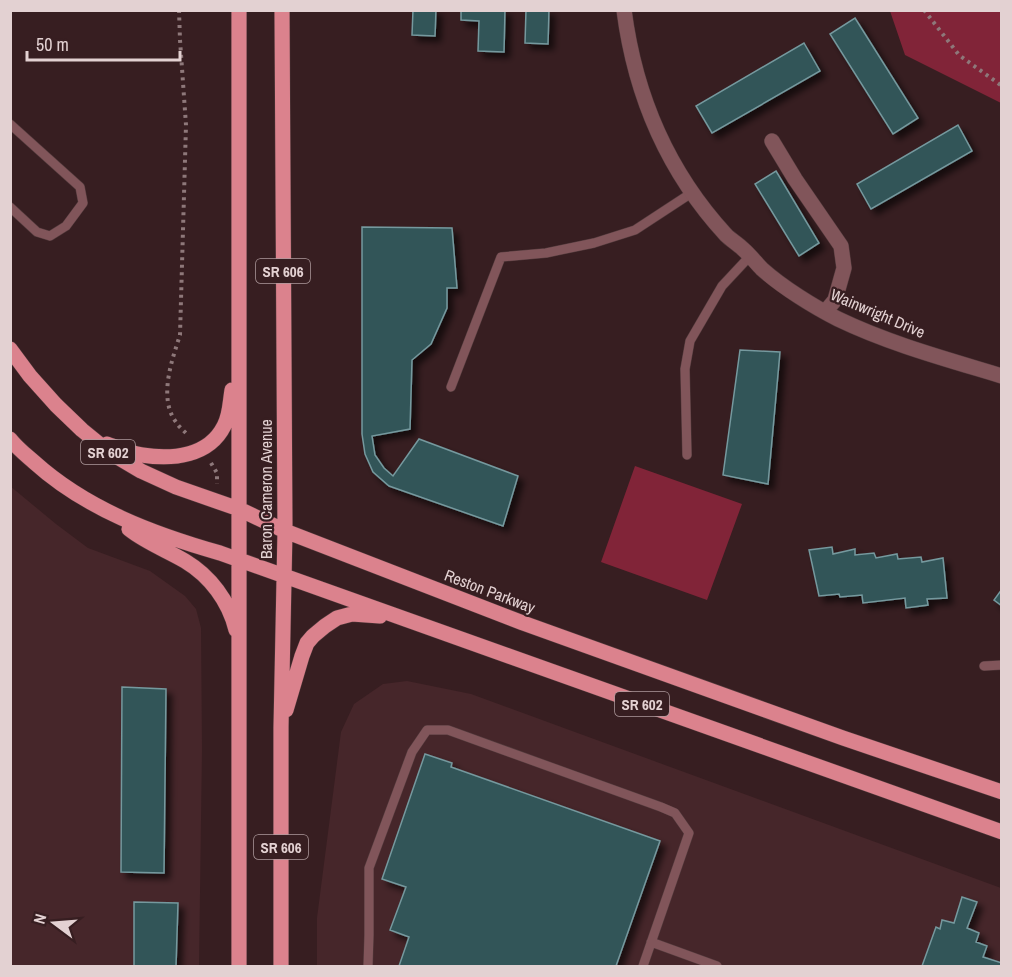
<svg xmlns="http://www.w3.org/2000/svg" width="1012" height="977" font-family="'Archivo Narrow',sans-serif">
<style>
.built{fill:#46262a}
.green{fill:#812438}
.building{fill:#325458;stroke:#75999e;stroke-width:1.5;filter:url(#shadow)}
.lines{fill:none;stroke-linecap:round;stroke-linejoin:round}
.lane-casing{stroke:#533b3d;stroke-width:10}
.street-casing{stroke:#533b3d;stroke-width:16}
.primary-casing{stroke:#533b3d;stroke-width:16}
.path{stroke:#8e787a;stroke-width:4;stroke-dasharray:3 4.5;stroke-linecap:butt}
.lane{stroke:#81555a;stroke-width:9}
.street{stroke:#81555a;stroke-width:15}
.primary{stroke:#db828d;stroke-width:15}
.labels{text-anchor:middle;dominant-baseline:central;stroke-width:4.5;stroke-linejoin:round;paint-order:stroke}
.shield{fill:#371e21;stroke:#af9b9d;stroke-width:1.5}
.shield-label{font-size:15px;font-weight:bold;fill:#e3d1d2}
.street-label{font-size:16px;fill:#e3d1d2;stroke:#371e21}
</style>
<defs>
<filter id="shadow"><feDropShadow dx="5.5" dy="5.5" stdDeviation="3" flood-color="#0009"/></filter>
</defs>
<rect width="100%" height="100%" fill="#371e21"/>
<!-- built -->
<path class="built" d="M10 486 56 524 88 548 150 571 185 596 196 609 201 628 202 749 199 966H11Z
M407 681 471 694 1001 888V966H317V918L341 732 354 704 383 684Z"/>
<!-- green -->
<path class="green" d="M890 11H1001V103L905 55Z
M635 466 742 504 707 600 601 562Z"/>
<!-- building -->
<path class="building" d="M413 10H436L435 36 412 35Z
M461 10H505L504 52 478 51 479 21 461 20Z
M549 10 548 44 525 43 526 10Z
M855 18 918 118 893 134 830 34Z
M804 43 820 71 712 133 696 106Z
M958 125 972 151 871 209 857 184Z
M776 171 819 243 799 256 755 184Z
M362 227 452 228 457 288H447V308L431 344 412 360 410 429 372 436 375 455 384 468 393 476 419 439 518 476 503 526 389 486 373 472 365 454 362 434Z
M740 350 780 352 768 484 723 475Z
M832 547 833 554 855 549V555L874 553 876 558 897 554 898 559 921 557 922 562 943 558 947 598 927 599 928 605 906 608 905 598 863 603 862 595 840 597 839 594 819 596 809 550Z
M1002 589V606L994 600Z
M122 687 166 689 164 873 121 872Z
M425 754 452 763 451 767 660 841 616 966H399L409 937 390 930 406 887 382 879Z
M962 897 977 902 967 928 979 933 976 942 987 946 983 957 1002 963V966H922L936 927 940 929 942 920 954 923Z
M134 902 178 903 176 966H134Z"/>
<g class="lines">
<defs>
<path id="lane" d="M10 124 80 187 83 203 66 226 50 236 37 232 10 207
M451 387 501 257 546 253 594 243 635 230 693 192
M687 455 685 369 690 341 722 286 750 256
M984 666 1002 665
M651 942 717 966
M368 966 369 935V868L412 752 427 730H448L661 807 675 813 689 833 643 966"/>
<path id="street" d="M624 10C635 95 668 172 726 235 731 240 738 244 743 249 750 255 756 263 762 269 782 287 814 307 838 319 890 344 946 359 1002 376
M772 141 795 179 841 246 844 268 835 300 825 312"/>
<path id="primary" d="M239 10V966
M10 349 30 376 56 405 82 430 109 452 141 471 176 487 239 509 285 531 523 623 843 738 1002 792
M10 439C17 448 26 455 34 462 86 509 153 534 220 553L1002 832
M107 444C118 448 130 453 142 455 173 460 209 456 224 426 230 416 230 401 232 390
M129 529C145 542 166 550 185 561 210 576 229 601 236 630
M286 710 302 656 307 643 313 636 325 626 337 618 352 614 380 616
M281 966V727L285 531 282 10"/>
</defs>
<!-- lane casing -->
<use href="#lane" class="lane-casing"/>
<!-- street casing -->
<use href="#street" class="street-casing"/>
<!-- primary casing -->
<use href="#primary" class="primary-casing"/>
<!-- path -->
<path class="path" d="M179 10 180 40 186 125 180 335C172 360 158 398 176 422 179 427 184 431 189 436
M924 10 959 55 1002 86
M211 463 217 473V484"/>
<!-- lane -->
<use href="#lane" class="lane"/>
<!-- street -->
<use href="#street" class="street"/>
<!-- primary -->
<use href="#primary" class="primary"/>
</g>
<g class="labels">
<!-- shield labels -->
<g class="shield">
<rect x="256" y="259" width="54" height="24" rx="4.5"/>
<rect x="81" y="440" width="54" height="24" rx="4.5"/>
<rect x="615" y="692" width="54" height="24" rx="4.5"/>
<rect x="254" y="835" width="54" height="24" rx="4.5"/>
</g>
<g class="shield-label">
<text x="283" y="271">SR 606</text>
<text x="108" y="452">SR 602</text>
<text x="642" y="704">SR 602</text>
<text x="281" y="847">SR 606</text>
</g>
<!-- street labels -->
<g class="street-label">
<text transform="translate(878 313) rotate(23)">Wainwright Drive</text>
<text transform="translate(266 489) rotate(-90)">Baron Cameron Avenue</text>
<text transform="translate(490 591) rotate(21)">Reston Parkway</text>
</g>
</g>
<!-- border -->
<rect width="1012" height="977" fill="none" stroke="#e3d1d2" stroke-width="24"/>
<!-- north arrow -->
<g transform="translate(54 923) rotate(286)" stroke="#371e21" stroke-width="4.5" paint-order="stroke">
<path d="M0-4.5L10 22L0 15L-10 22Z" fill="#e3d1d2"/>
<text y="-9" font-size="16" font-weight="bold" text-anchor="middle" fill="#e3d1d2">N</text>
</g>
<!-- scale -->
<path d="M27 51v9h153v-9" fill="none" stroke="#e3d1d2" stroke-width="3"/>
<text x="36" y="51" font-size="18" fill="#e3d1d2" stroke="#371e21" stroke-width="4.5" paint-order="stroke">50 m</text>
</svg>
